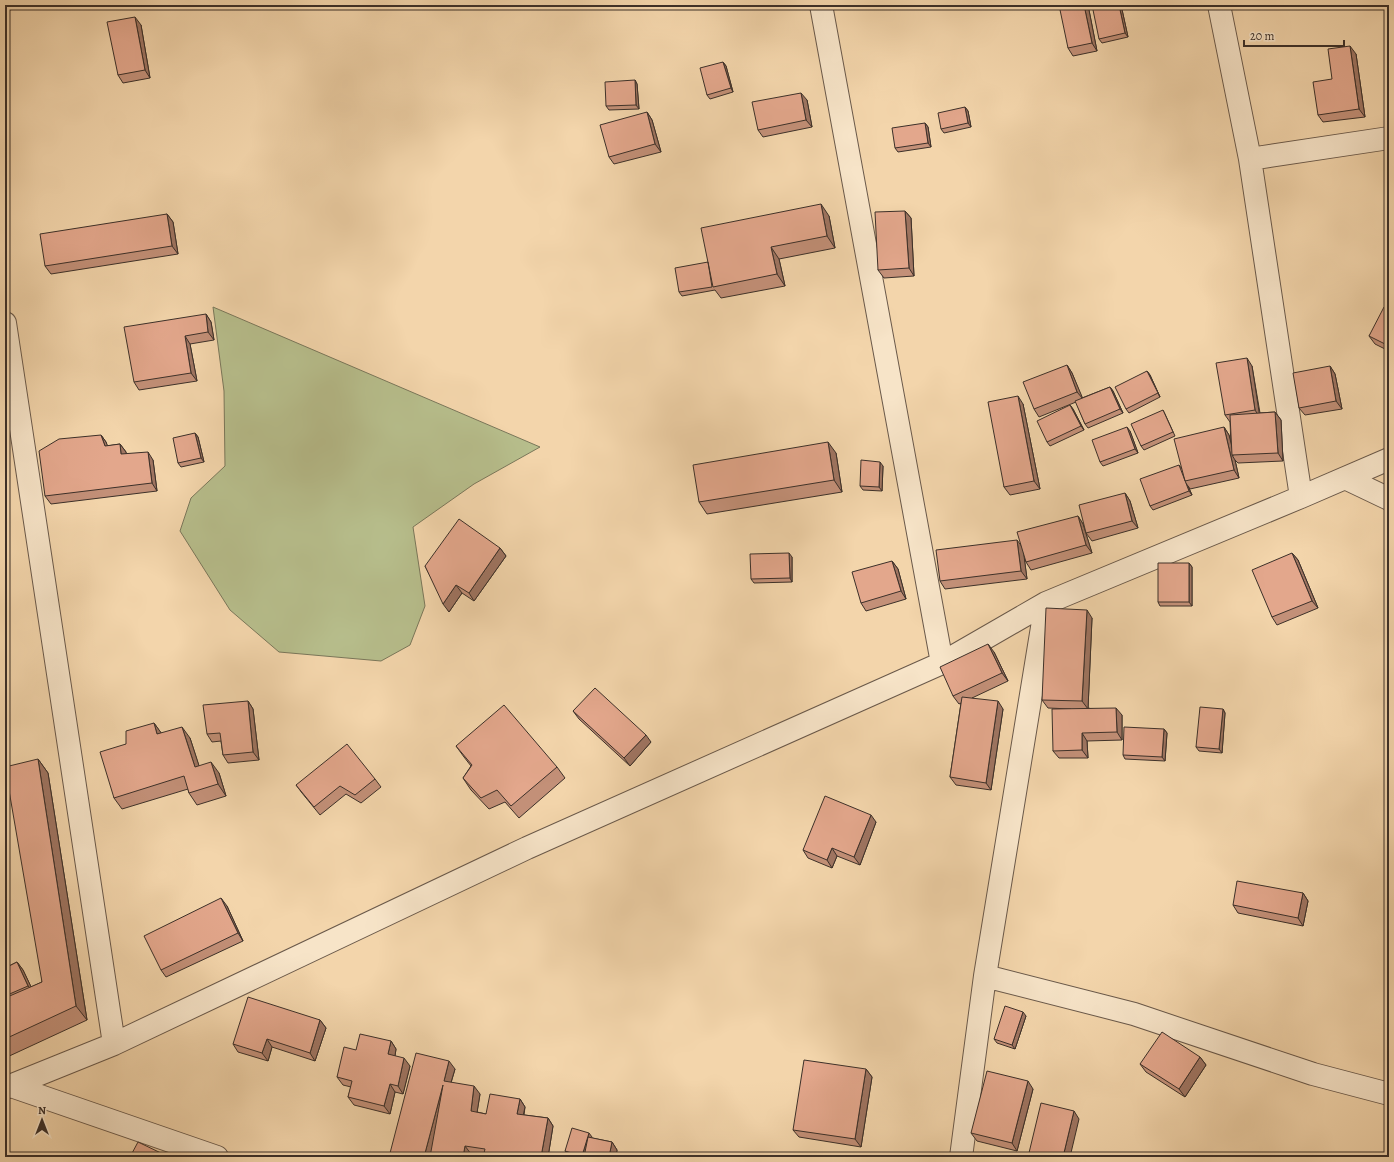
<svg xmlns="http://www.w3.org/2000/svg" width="1394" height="1162" font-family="Alegreya,serif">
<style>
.green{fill:#b7be8c;stroke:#7a775a}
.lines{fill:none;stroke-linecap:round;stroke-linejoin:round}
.street-casing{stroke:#6a594a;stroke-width:24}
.street{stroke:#f7e4c8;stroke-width:22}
.wall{fill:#c39078;stroke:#3c3029}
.shaded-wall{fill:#9f7562;stroke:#3c3029}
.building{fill:#e3a78c;stroke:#3c3029}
</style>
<rect width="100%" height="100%" fill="#f3d5ab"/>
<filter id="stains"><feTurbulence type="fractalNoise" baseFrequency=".005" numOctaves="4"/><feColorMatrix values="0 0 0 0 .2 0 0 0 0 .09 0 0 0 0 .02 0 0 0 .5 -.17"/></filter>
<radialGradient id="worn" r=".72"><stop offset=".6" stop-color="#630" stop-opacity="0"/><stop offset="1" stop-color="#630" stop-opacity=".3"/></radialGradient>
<!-- green -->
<path class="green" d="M213 307 540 447 474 484 413 527 425 606 410 645 381 661 279 652 230 610 180 531 191 498 225 466 224 391Z"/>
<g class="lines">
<defs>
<path id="street" d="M821 5 942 663
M1219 5 1250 159 1301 497
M1250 159 1389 138
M5 323 114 1044
M1345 478 1389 499
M985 976 1134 1014 1313 1074 1389 1094
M11 1086 217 1157
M5 1088 114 1044 527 848 942 663 1046 603 1301 497 1389 459
M961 1157 985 976 1046 603"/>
</defs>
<!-- street casing -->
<use href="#street" class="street-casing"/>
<!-- street -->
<use href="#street" class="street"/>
</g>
<!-- wall -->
<path class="wall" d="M5 5H32L5 11Z
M1088 5 1097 51 1073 56 1068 48Z
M1121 5 1128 37 1102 43 1099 39Z
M141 25 150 78 123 83 118 75Z
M1356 54 1365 117 1323 122 1318 115Z
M723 62 726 66 733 92 710 99 707 95Z
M635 80 637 84 639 109 609 110 606 106Z
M807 100 812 127 763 137 758 130Z
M965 107 968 111 971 127 944 133 941 129Z
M647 112 652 120 661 152 614 164 609 157Z
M925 123 928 127 931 147 898 152 895 148Z
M905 211 911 218 914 276 884 278 878 270Z
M167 214 173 222 178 254 51 274 45 266Z
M829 216 835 248 779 259 785 286 721 298 715 290 682 296 679 292 708 262Z
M1389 309V351L1375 344 1369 336Z
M206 314 211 322 214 340 190 344 197 381 139 390 134 382Z
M1067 365 1072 373 1082 398 1110 387 1113 391 1123 413 1088 428 1085 424 1076 402 1039 417 1034 409Z
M1252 366 1260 413 1275 412 1281 420 1283 461 1238 463 1235 460 1239 478 1190 489 1188 486 1192 495 1153 510 1150 506 1179 465 1182 469 1224 427 1229 435 1231 444 1230 422 1225 415Z
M1330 366 1335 374 1342 409 1305 415 1299 408Z
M1147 371 1150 375 1160 397 1129 413 1126 409Z
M1023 404 1040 489 1010 495 1004 487Z
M1070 405 1073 409 1084 430 1050 446 1047 442Z
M1163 410 1165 414 1175 436 1144 450 1141 446Z
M1130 431 1138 453 1103 466 1100 462Z
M195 433 198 437 204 462 181 467 178 463Z
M101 435 106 442 107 446 120 444 126 452V454L153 460 157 491 51 504 45 496Z
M836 453 842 492 707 514 699 502Z
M883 466 882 491 863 490 860 486Z
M1125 493 1130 501 1138 528 1092 541 1086 533Z
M1078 516 1083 524 1092 553 1031 570 1026 562 1024 557 1027 579 945 589 940 581 1020 544Z
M500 548 506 556 474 601 462 593 449 612 425 566Z
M1292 553 1298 560 1318 608 1277 625 1272 617Z
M792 557V582L754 583 751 579Z
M892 561 898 569 906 599 866 611 861 603Z
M1189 563 1192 567V606H1160L1158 602Z
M1092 618 1088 708 1122 715V740L1087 741 1088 758H1059L1053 751 1071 709 1048 708 1042 700Z
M994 652 1008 681 972 698 1003 709 991 790 956 785 950 777 961 703 959 704 953 696Z
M248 701 253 709 259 760 228 763 223 755 221 741 212 742 207 734Z
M1223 709 1225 713 1222 753 1199 751 1196 747Z
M573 711 651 742 630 766 579 719Z
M154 723 161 733 190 738 199 766 219 773 226 796 197 805 189 793 188 789 122 809 114 798 126 744Z
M1164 729 1167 733 1165 761 1125 759 1123 755Z
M456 746 557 767 565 778 519 818 505 802 489 809 471 790 463 778 471 766 464 757Z
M38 759 48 773 87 1020 5 1058V968L17 962 23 970 31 987 42 982Z
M375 779 381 787 361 803 346 794 320 815 302 793 296 785Z
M876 822 860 865 837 856 832 868 808 858 803 850Z
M1303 893 1308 901 1303 926 1238 913 1233 905Z
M227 906 243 941 166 977 161 970Z
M1026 1016 1015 1049 997 1043 994 1039Z
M320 1020 326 1028 315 1061 272 1047 268 1061 238 1052 233 1044Z
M391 1041 396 1049 395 1056 410 1066 403 1094 395 1092 390 1114 354 1105 348 1097 351 1087 343 1085 337 1077 356 1050Z
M1200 1057 1206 1065 1185 1097 1146 1072 1140 1064Z
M455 1069 451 1083 480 1094 477 1112 486 1114 520 1099 525 1107 524 1115 548 1118 553 1126 548 1157H483L484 1156 471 1154 470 1157H389Z
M866 1069 872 1077 861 1147 799 1137 793 1130Z
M1033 1089 1017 1151 977 1141 971 1133Z
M592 1138 612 1142 617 1150 616 1157H575L568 1155 565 1151Z"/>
<!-- shaded-wall -->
<path class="shaded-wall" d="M1084 5H1088L1097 51 1092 43Z
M1119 5H1121L1128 37 1125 33Z
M135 17 141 25 150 78 145 70Z
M1350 46 1356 54 1365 117 1359 109Z
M723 62 726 66 733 92 731 88Z
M635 80 637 84 639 109 636 105Z
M801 93 807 100 812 127 806 120Z
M965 107 968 111 971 127 968 123Z
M647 112 652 120 661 152 655 144Z
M925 123 928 127 931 147 928 143Z
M821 204 829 216 835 248 827 236Z
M905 211 911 218 914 276 909 268Z
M167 214 173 222 178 254 172 246Z
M771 247 779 259 785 286 777 274Z
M206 314 211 322 214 340 208 332Z
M185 336 190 344 197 381 191 373Z
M1247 358 1252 366 1260 418 1255 410Z
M1067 365 1072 373 1083 399 1077 392Z
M1330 366 1335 374 1342 409 1336 401Z
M1147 371 1150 375 1160 397Z
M1110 387 1113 391 1123 413 1120 409Z
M1018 396 1023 404 1040 489 1034 481Z
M1070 405 1073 409 1084 430 1081 426Z
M1275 412 1281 420 1283 461 1278 453Z
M1127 427 1130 431 1138 453 1135 449Z
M1224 427 1229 435 1234 455H1232L1235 460 1239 478 1234 470Z
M195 433 198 437 204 462 201 458Z
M101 435 106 442 111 454 105 446Z
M828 442 836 453 842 492 834 480Z
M120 444 126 452 127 462 121 454Z
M148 452 153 460 157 491 152 483Z
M880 462 883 466 882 491 879 487Z
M1185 482 1188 486 1192 495 1189 491Z
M1125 493 1130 501 1138 528 1132 521Z
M1078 516 1083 524 1092 553 1086 545Z
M1017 540 1023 548 1027 579 1021 571Z
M500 548 506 556 474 601 469 593Z
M789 553 792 557V582L790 578Z
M1292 553 1298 560 1318 608 1312 601Z
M892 561 898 569 906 599 901 591Z
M1189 563 1192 567V606L1189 602Z
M456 585 462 593 449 612 443 604Z
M1087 610 1092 618 1088 709 1082 701Z
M988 644 994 652 1008 681 1002 673Z
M248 701 253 709 259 760 253 752Z
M998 701 1003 709 991 790 986 783Z
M1116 708 1122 715V740L1117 732Z
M1223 709 1225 713 1222 753 1219 749Z
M154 723 162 734H157Z
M182 727 190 738 203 778 195 767Z
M1164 729 1167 733 1165 761 1162 757Z
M1082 733 1087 741 1088 758 1082 750Z
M646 735 651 742 630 766 624 758Z
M38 759 48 773 87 1020 76 1006Z
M211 762 219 773 226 796 218 784Z
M871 815 876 822 860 865 854 857Z
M832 848 837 856 832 868 827 860Z
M1303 893 1308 901 1303 926 1298 918Z
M221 898 227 906 243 941 238 933Z
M17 962 23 970 34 993 28 986Z
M1023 1012 1026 1016 1015 1049 1012 1045Z
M320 1020 326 1028 315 1061 310 1053Z
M267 1039 272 1047 268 1061 262 1053Z
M391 1041 396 1049 394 1062 388 1054Z
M1200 1057 1206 1065 1185 1097 1179 1089Z
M404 1058 410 1066 403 1094 398 1086Z
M449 1061 455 1069 449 1089 444 1081Z
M866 1069 872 1077 861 1147 855 1139Z
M1028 1081 1033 1089 1017 1151 1012 1143Z
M390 1084 395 1092 390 1114 384 1106Z
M443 1085 432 1157H424Z
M474 1086 480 1094 476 1119 471 1111Z
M520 1099 525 1107 522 1121 517 1114Z
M1074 1111 1079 1119 1070 1157H1063Z
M548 1118 553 1126 548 1157H541Z
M589 1133 592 1137 586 1157H583L582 1156Z
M612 1142 617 1150 616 1157H609Z
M465 1146 471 1154 470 1157H463Z"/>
<!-- building -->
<path class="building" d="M1059 5H1084L1092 43 1068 48Z
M1092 5H1119L1125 33 1099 39Z
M135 17 145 70 118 75 107 22Z
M1350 46 1359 109 1318 115 1313 82 1332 79 1328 49Z
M723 62 731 88 707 95 700 68Z
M635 80 636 105 606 106 605 82Z
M801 93 806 120 758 130 752 102Z
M965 107 968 123 941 129 938 113Z
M647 112 655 144 609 157 600 125Z
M925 123 928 143 895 148 892 128Z
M821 204 827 236 771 247 777 274 713 287 701 228Z
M905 211 909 268 878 270 875 212Z
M167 214 172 246 45 266 40 234Z
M708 262 712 287 679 292 675 268Z
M1384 307 1389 309V346L1369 336Z
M206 314 208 332 185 336 191 373 134 382 124 327Z
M1247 358 1255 410 1225 415 1216 363Z
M1067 365 1077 392 1034 409 1023 382Z
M1330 366 1336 401 1299 408 1293 373Z
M1147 371 1158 393 1126 409 1115 387Z
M1110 387 1120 409 1085 424 1075 401Z
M1018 396 1034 481 1004 487 988 402Z
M1070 405 1081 426 1047 442 1037 421Z
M1163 410 1173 432 1141 446 1131 424Z
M1275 412 1278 453 1232 455 1230 415Z
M1127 427 1135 449 1100 462 1092 440Z
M1224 427 1234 470 1185 481 1174 439Z
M195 433 201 458 178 463 173 438Z
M101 435 105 446 120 444 121 454 148 452 152 483 45 496 39 451 59 439Z
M828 442 834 480 699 502 693 465Z
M861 460 880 462 879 487 860 486Z
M1179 465 1189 491 1150 506 1140 479Z
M1125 493 1132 521 1086 533 1079 505Z
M1078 516 1086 545 1026 562 1017 532Z
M459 519 500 548 469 593 456 585 443 604 425 566Z
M1017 540 1021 571 940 581 936 550Z
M789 553 790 578 751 579 750 554Z
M1292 553 1312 601 1272 617 1252 570Z
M892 561 901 591 861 603 852 572Z
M1158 563H1189V602H1158Z
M1046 608 1087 610 1082 701 1042 700Z
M988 644 1002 673 953 696 940 667Z
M595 688 646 735 624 758 573 711Z
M962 697 998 701 986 783 950 777Z
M248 701 253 752 223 755 220 733 207 734 203 705Z
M504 705 557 767 511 806 497 790 481 798 463 778 472 765 456 746Z
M1200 707 1223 709 1219 749 1196 747Z
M1116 708 1117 732 1082 733V750L1053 751 1052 709Z
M154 723 157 734 182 727 195 767 211 762 218 784 189 793 184 776 114 798 100 752 126 744V731Z
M1124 727 1164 729 1162 757 1123 755Z
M347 744 375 779 355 795 340 786 314 807 296 785Z
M38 759 76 1006 5 1039V998L42 982 5 767Z
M825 796 871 815 854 857 832 848 827 860 803 850Z
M1237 881 1303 893 1298 918 1233 905Z
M221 898 238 933 161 970 144 936Z
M17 962 28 986 5 996V968Z
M248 997 320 1020 310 1053 267 1039 262 1053 233 1044Z
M1005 1006 1023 1012 1012 1045 994 1039Z
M1162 1032 1200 1057 1179 1089 1140 1064Z
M360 1034 391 1041 388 1054 404 1058 398 1086 390 1084 384 1106 348 1097 352 1081 337 1077 344 1047 356 1050Z
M416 1053 449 1061 444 1081 474 1086 471 1111 486 1114 490 1094 520 1099 517 1114 548 1118 541 1157H483L485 1149 465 1146 463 1157H430L443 1085 424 1157H389Z
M804 1060 866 1069 855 1139 793 1130Z
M987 1071 1028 1081 1012 1143 971 1133Z
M1041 1103 1074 1111 1063 1157H1028Z
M572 1128 589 1133 582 1156 565 1151Z
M588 1137 612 1142 609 1157H584Z
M138 1142 163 1154 162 1157H130Z"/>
<!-- margin -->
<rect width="1394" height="1162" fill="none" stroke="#f3d5ab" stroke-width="20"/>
<rect x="6" y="6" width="1382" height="1150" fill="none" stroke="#3c3029" stroke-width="2"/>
<rect x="10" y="10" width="1374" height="1142" fill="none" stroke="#3c3029"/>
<!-- north arrow -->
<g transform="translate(42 1120)" stroke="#f7e4c8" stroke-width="3" paint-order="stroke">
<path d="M0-3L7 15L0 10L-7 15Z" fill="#3c3029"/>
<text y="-6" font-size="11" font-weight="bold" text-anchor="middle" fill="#3c3029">N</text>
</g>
<!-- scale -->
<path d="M1244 40v6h100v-6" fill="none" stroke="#3c3029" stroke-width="2"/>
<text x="1250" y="40" font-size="12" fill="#3c3029" stroke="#f7e4c8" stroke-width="3" paint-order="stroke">20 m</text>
<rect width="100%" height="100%" filter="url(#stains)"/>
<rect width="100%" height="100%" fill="url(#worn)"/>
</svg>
